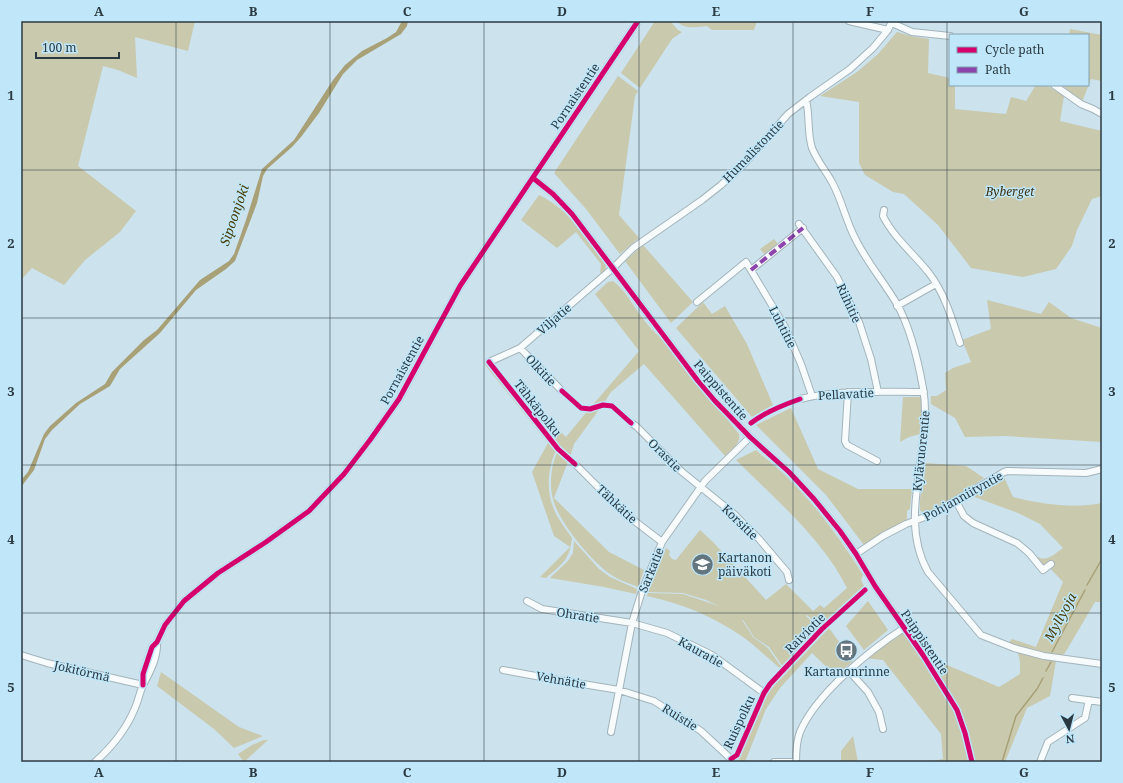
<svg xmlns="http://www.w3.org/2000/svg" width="1123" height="783" font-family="'Noto Serif',serif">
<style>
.green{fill:#c9c9ae}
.water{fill:#a8a076}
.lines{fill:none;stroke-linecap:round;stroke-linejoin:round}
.stream{stroke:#a8a076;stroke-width:1.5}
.minor-casing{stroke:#a3b4bb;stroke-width:8}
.minor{stroke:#f7fbfc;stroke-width:6}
.quiet{stroke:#8e44ad;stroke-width:4;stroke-dasharray:8 4;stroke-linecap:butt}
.cycleway-casing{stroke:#bfe7f9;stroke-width:8}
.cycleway{stroke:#d6006c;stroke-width:5}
.grid{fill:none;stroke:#2b3a42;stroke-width:1;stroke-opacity:0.55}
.labels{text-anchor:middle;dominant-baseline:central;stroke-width:3;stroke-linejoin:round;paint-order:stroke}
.street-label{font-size:12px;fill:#2b3a42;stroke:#bfe7f9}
.park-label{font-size:12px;font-style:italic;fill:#3d3316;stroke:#bfe7f9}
.poi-label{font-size:12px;fill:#2b3a42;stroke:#bfe7f9;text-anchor:start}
.water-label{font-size:13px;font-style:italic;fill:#4a3b04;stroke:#bfe7f9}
.neatline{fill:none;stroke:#2b3a42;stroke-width:1.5}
.grid-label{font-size:13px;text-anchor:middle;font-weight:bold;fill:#2b3a42}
</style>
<rect width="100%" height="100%" fill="#cce2ec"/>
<!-- green -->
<path class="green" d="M21 21H195L188 51 135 37 137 78 118 70 103 66 78 166 136 211 120 232 85 260 64 285 32 268 21 280Z
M655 21H670L678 30 682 32 672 39 640 88 621 73Z
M677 21H757L754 30H712L707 26C696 27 684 30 677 21Z
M1070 29 1102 35V81L1091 79 1082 102 1063 86V85H1088V35H1069Z
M897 32 911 36 929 39 928 73 950 78V85H955V109L1006 114 1011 97 1026 101 1036 85H1046L1064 96 1060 121 1102 131V196L1092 199 1077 230 1072 246 1056 269 1023 277 971 268 938 225 904 194 893 192 865 175 859 163V102L820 96 857 72 878 54Z
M618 76 638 91 635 96 619 215 639 238 620 254 586 209 554 173Z
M539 195C569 209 588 240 606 266L605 270 600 274 601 264 576 232 557 248 521 220Z
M774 239 778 244 764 254 760 249Z
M643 245 693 302 671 323 625 261Z
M613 281C625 290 632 304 641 316 648 326 656 334 665 342L739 434C741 444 732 449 725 456L644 364 611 392 604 403 591 407 639 351 595 294 608 282Z
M987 300 1041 314 1049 302 1071 318 1102 328V442L1005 436 965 437 955 418 931 404V396H937L946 390 945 373 953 368 971 362 962 340 991 329Z
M703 302 712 314 725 306 747 344 773 405 752 417 676 328Z
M488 362 557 449C548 465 546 490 553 507 557 518 565 528 572 538 569 561 563 563 546 578L540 577 570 547 554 536 532 472 548 443 485 365Z
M494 364 520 396 566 437 589 409 601 407 574 444 570 457 559 448 493 365Z
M903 397H921L923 407 920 434 909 437 900 442Z
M791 408 818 469 858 489H912L910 509 907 511V518L905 523 898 525 864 545 826 495 756 425Z
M756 450C766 459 777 467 787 477 816 506 841 539 863 575L861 580 864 586 863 588 822 628 807 615 806 616 820 629 783 667 769 647 754 637 743 620H742L753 637 768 648 782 668 781 669C767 658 755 645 740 635 712 616 681 603 647 596L648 593 683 594 719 606 706 600 683 593 648 592 666 548 670 551 669 555 672 559 676 560 700 530 713 542 766 600 786 584 813 611 820 605 824 608 847 588C822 538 775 499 736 460Z
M558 451 569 459 554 498 609 552 644 570 638 587C629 583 618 580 610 574 591 561 558 521 553 499 549 485 551 464 558 451Z
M926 463 966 466 984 478 932 513 924 514 920 510V499Z
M1004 477 1013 497C1042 504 1073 509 1102 503V588L1100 602H1095L1065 653 1056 661 1050 696 1027 708 1005 762H927L943 759 941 734 883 660 863 658 904 628 930 666 935 660 999 687 1020 674C1020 661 1022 651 1007 645L1012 639 1036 647 1063 582 1049 567 1037 569V566L1034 562 1035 555C1046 564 1054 554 1063 548L1040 524 1018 513 972 496Z
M574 541 599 569 610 577 637 589 636 594 604 587 550 578 568 561 573 553Z
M868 601 888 630 864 650 846 626Z
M829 628 853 661 836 676 812 653 780 688 766 709 745 762H738L765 695Z
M161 672 239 727 263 736 234 748 214 729 157 686Z
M853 736 858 762H841V751Z
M264 740H268L244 762 238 754 252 745Z"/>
<!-- water -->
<path class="water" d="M402 21H408L407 26 401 34 357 60 343 74 319 113 301 137 292 147 267 169 263 176 257 203 235 261 226 269 196 290 160 333 120 369 110 386 80 404 52 430 45 439 34 470 21 487V480L28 472 44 434 50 426 76 403 105 384 112 372 144 340 157 330 200 280 229 261 234 254 246 220 262 169 294 140 333 80 345 65 362 51 387 38 396 32Z"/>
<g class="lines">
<!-- stream -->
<path class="stream" d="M1087 585 1102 559
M1052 652 1085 590
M1046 671 1051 662
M1002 762 1016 716 1037 689 1043 678"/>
<defs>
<path id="minor" d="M849 21 888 30
M892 23 912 32 950 36
M1054 85 1081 104 1093 109 1102 114
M806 100C810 115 807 133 812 148 817 161 827 172 833 184 842 201 846 221 855 238 866 261 884 282 897 304 911 329 918 360 923 388 934 448 896 516 928 572L981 635 1014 648 1044 656 1102 664
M533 178 553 194 572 214 698 381 715 401 750 437 789 472 814 499 840 531 856 554 875 586 923 655 957 710 965 733 972 762
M884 210 883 216C894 238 914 254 929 273 945 294 952 319 960 343
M799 224 837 277 859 322 871 359 878 392
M751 270 803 228
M697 302 746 262 785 327 801 364 812 396
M897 306 936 284
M520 348 562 391
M489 362 520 348 614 267 633 248 702 200 721 185 745 163 788 114 810 97 850 69 873 48 888 30 892 21
M848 392 845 441 847 445 877 461
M800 399C840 389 883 392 924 392
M631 423 636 426 681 471 734 514 759 539 787 572 789 580
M575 464 624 513 662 542
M956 501 964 516 973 523 1017 543 1029 553 1043 570 1051 564
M856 554 883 536 906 524 933 514 1004 472 1008 471 1086 473 1102 469
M527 601 542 609 632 623 667 633 712 655 764 693
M21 655 47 663 143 685
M503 670 552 679 619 690 654 701 701 731 731 759
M849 671 868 692 879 712 883 729
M143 685V674L152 647 157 642 165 625 184 601 218 573 266 542 309 511 344 474 370 440 399 399 460 286 638 21
M1072 698 1102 702
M611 732 632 623 642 591 662 542 705 481 750 437
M95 762C113 746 126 730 135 708 138 701 140 692 143 685 150 672 158 657 157 642
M774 762H796
M796 762C796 753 797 740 800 732 816 694 870 650 904 628
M1040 762 1048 742 1085 718 1089 700"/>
</defs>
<!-- minor casing -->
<use href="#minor" class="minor-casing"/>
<!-- minor -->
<use href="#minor" class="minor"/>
<!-- quiet -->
<path class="quiet" d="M751 270 803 228"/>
<defs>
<path id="cycleway" d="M533 178 553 194 572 214 698 381 715 401 750 437 789 472 814 499 840 531 856 554 875 586 923 655 957 710 965 733 972 762
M489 362 558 449 575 464
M562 391 581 408 590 409 603 405 612 406 631 423
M751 423C765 412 783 405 800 399
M143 685V674L152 647 157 642 165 625 184 601 218 573 266 542 309 511 344 474 370 440 399 399 460 286 638 21
M731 759 737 755 764 693 770 684 822 629 865 590"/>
</defs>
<!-- cycleway casing -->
<use href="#cycleway" class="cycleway-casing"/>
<!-- cycleway -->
<use href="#cycleway" class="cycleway"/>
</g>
<!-- grid -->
<path class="grid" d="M176 21V762M330 21V762M484 21V762M639 21V762M793 21V762M947 21V762M21 170H1102M21 318H1102M21 465H1102M21 613H1102"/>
<!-- icons -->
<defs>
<symbol id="school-disc" viewBox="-11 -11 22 22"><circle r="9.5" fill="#63757e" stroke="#bfe7f9"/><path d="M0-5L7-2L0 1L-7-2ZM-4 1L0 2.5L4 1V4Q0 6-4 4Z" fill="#fff"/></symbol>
<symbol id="bus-disc" viewBox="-11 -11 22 22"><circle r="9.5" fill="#63757e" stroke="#bfe7f9"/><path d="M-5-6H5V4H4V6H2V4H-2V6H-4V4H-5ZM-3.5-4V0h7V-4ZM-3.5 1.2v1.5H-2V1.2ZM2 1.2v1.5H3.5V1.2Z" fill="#fff"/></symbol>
</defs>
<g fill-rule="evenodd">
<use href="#school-disc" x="690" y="552" width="25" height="25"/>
<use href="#bus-disc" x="834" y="638" width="25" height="25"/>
</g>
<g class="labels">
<!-- street labels -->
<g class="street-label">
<text transform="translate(575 96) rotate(-56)">Pornaistentie</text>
<text transform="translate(753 151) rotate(-46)">Humalistontie</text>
<text transform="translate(849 303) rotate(65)">Riihitie</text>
<text transform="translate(554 319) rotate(-41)">Viljatie</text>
<text transform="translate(783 327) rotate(63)">Luhtitie</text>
<text transform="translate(402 370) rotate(-61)">Pornaistentie</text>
<text transform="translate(541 370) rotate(47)">Olkitie</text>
<text transform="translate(721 390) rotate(49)">Paippistentie</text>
<text transform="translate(846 394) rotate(-3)">Pellavatie</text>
<text transform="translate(538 408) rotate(52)">Tähkäpolku</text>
<text transform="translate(921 451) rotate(-84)">Kylävuorentie</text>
<text transform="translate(665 455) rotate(45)">Orastie</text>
<text transform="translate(963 496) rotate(-29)">Pohjanniityntie</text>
<text transform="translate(617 504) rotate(43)">Tähkätie</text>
<text transform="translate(740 522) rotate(44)">Korsitie</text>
<text transform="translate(651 570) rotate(-68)">Sarkatie</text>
<text transform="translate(578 615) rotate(9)">Ohratie</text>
<text transform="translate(805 633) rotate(-45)">Raiviotie</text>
<text transform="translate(925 642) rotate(56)">Paippistentie</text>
<text transform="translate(701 652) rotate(29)">Kauratie</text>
<text transform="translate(82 671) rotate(13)">Jokitörmä</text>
<text transform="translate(561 680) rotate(10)">Vehnätie</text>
<text transform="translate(680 717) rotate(32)">Ruistie</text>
<text transform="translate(739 722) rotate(-65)">Ruispolku</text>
</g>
<!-- park labels -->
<g class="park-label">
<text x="1010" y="191">Byberget</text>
</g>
<!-- poi labels -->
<g class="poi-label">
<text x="718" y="557">Kartanon<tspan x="718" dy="14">päiväkoti</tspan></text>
<text x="847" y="671" text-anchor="middle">Kartanonrinne</text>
</g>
<!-- water labels -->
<g class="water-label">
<text transform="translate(234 215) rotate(-71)">Sipoonjoki</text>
<text transform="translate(1060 617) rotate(-62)">Myllyoja</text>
</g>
</g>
<!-- border -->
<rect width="1123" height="783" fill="none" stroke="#bfe7f9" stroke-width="44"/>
<!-- legend -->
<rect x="949" y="34" width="140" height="52" fill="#bfe7f9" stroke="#84a2b0"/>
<rect x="957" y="47" width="20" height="6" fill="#d6006c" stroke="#84a2b0"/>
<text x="985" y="54" font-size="12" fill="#2b3a42">Cycle path</text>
<rect x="957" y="67" width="20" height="6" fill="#8e44ad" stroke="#84a2b0"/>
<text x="985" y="74" font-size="12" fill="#2b3a42">Path</text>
<!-- north arrow -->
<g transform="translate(1069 729) rotate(173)" stroke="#bfe7f9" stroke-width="3" paint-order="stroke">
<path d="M0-3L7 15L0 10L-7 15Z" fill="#2b3a42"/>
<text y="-6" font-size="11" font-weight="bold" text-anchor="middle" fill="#2b3a42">N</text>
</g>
<!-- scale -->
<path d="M36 52v6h83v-6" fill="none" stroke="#2b3a42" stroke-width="2"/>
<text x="42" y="52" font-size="12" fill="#2b3a42" stroke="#bfe7f9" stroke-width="3" paint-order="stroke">100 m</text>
<rect x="22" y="22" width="1079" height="739" class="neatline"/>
<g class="grid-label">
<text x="99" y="16">A</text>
<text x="253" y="16">B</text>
<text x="407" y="16">C</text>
<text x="562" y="16">D</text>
<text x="716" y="16">E</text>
<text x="870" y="16">F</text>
<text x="1024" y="16">G</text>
<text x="11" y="100">1</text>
<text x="1112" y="100">1</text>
<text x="11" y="248">2</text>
<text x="1112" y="248">2</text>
<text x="11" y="396">3</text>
<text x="1112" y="396">3</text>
<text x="11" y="544">4</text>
<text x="1112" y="544">4</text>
<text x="11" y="692">5</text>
<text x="1112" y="692">5</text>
<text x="99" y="777">A</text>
<text x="253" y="777">B</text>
<text x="407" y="777">C</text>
<text x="562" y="777">D</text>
<text x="716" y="777">E</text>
<text x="870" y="777">F</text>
<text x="1024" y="777">G</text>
</g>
</svg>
